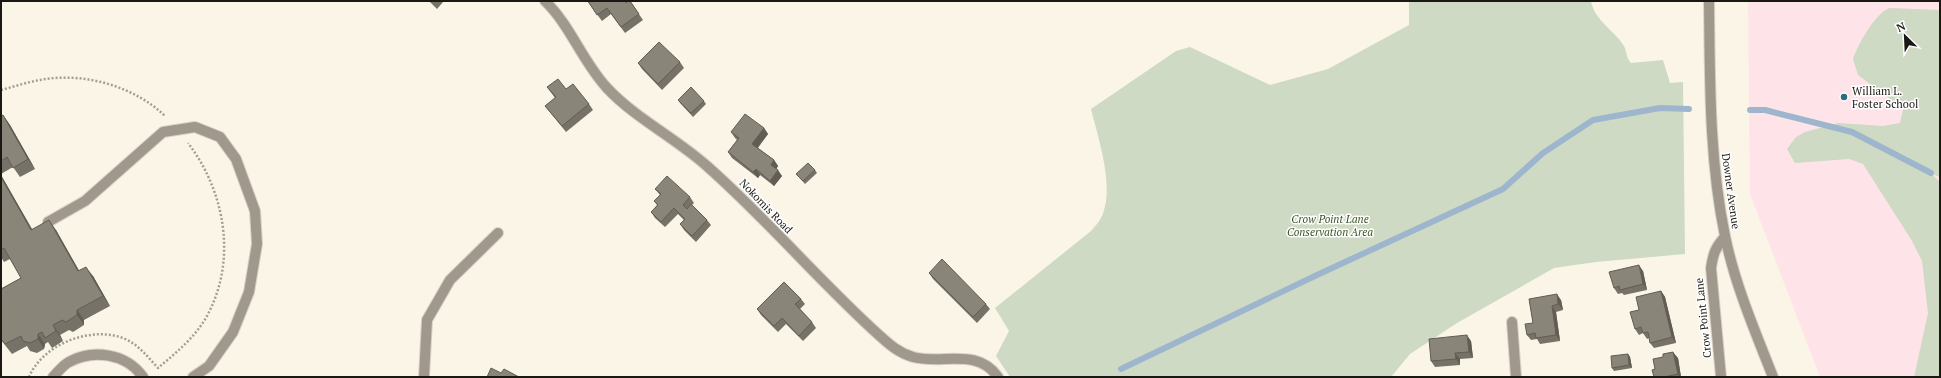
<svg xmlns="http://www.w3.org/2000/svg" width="1941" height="378" font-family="'PT Serif',serif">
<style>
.education{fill:#fee4e8}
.green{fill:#cedac3}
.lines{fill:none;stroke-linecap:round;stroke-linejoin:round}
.stream{stroke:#9eb6cd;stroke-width:6}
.service-casing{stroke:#d7d2c6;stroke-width:12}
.minor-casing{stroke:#d7d2c6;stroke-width:12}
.tertiary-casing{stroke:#d7d2c6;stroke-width:12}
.path{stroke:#a29e94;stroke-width:2.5;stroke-dasharray:2 2;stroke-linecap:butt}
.service{stroke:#a0988d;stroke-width:10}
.minor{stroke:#a0988d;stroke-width:10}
.tertiary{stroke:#a0988d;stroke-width:10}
.wall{fill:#777268}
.shaded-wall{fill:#615d55}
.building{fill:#8a8579;stroke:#615d55}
.poi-dot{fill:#286e7d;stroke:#fff;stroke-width:1.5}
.labels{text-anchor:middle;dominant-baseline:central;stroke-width:3;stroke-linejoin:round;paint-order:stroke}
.poi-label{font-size:11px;fill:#1a1813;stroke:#fff;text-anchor:start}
.street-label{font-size:11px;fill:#1a1813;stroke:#fff}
.park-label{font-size:11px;font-style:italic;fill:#3c5226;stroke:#fff}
</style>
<rect width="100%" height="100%" fill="#fbf5e8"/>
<!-- education -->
<path class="education" d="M1748 1H1940V377H1820L1750 194Z"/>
<!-- green -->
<path class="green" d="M1409 1H1591C1594 20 1615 31 1624 46 1627 52 1626 58 1631 63L1663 60 1670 83 1683 82 1685 254 1596 262 1554 268 1457 323 1410 354 1391 377H1010L996 356 1009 331 995 308 1091 231C1097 224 1102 219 1104 210 1113 182 1098 137 1091 109L1176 51 1190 47 1270 85 1328 69 1409 25Z
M1889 8 1940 10V177L1932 174 1940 182V377H1914L1928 313 1922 261 1912 241 1863 164 1849 159 1795 163 1787 149 1796 137 1805 132 1838 123 1883 126 1900 123 1903 109 1858 75 1853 59C1858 44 1875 14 1889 8Z"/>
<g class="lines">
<!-- stream -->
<path class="stream" d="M1750 110H1765L1852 132 1931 173
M1121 369 1317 275 1503 189 1543 153 1593 120 1660 108 1689 109"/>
<defs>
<path id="service" d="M48 222 85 201 163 132 195 127 220 137 236 159 255 211 257 244 249 292 233 332 209 366 193 377
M424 377 427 320 450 280 498 233"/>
<path id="minor" d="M545 1C571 26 582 61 607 88 636 119 676 138 708 167 768 220 820 282 880 336 890 345 899 353 913 357 942 365 977 347 998 377
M1512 322 1516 377
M53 377C58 372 63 365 69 362 93 349 126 353 143 377
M1721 377 1711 268C1713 255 1715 247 1725 237"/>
<path id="tertiary" d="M1709 1C1710 80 1709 159 1725 236 1735 285 1755 331 1773 377"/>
</defs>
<!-- service casing -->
<use href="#service" class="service-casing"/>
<!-- minor casing -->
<use href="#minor" class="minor-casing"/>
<!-- tertiary casing -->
<use href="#tertiary" class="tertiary-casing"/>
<!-- path -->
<path class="path" d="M1 90C16 86 31 81 46 79 87 73 135 87 165 116
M29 377C43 344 90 326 123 338 138 344 147 356 158 368 177 352 198 335 209 312 237 257 224 190 188 143"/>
<!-- service -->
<use href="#service" class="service"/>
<!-- minor -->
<use href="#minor" class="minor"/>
<!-- tertiary -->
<use href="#tertiary" class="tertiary"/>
</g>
<!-- wall -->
<path class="wall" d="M429 1H444L437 9Z
M587 1 626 3 630 1 643 20 625 33 611 14 602 21Z
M680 62 684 68 662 90 642 69 638 63Z
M547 87 566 89 589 104 593 110 566 132 545 106 555 98Z
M678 100 704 101 706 104 693 117 680 103Z
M3 115 10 125 35 169 20 177 13 167 1 174V116Z
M764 128 768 134 758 148 774 160 778 166 776 169 782 176 774 186 760 175 758 178 732 158 728 152 737 140 735 138 731 132Z
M815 170 817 173 805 184 796 174Z
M1 175 32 229 56 230 79 271 93 276 110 306 84 320V325L73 332 69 330 60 335 63 341 52 348 48 342 45 344 44 349 37 353 30 351 27 346 12 354 1 340V289L21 278 10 259 4 262 1 257Z
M655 189 690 197 694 203 692 205 707 220 711 225 696 242 684 230 680 224 684 220 678 214 665 227 655 218 651 212 657 205 654 201 660 195Z
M1643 271 1647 290 1624 295 1622 293 1618 294 1614 288Z
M929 273 986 304 990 309 977 323 933 279Z
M1661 291 1665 297 1676 343 1654 348 1650 343 1649 338 1647 339 1643 333 1639 335 1635 329 1639 310Z
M801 299 805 304 800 309 812 322 816 328 803 341 786 324 778 332 761 315 757 309Z
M1529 299 1561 300 1563 310 1556 312 1560 341 1540 344 1537 339 1531 340 1527 335 1533 323Z
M1471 341 1473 358 1460 359V365L1435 367 1431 361Z
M1628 354 1630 357 1632 368 1614 371 1612 368Z
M1678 358 1681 377H1654L1655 369Z"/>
<!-- shaded-wall -->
<path class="shaded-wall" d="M3 115 10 125 35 169 28 159Z
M764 128 768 134 756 149 752 144Z
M774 160 778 166 775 171 771 165Z
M756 169 760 175 758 178 753 172Z
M778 170 782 176 774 186 770 181Z
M1 175 38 240 31 230 1 177Z
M49 220 56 230 85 281 78 271Z
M1639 265 1643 271 1647 290 1643 284Z
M86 267 93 276 110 306 103 296Z
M1661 291 1665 297 1676 343 1672 337Z
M1557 294 1561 300 1563 310 1558 304Z
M1552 306 1556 312 1560 341 1556 335Z
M77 310 84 320V325L77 315Z
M53 325 60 335 63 341 56 331Z
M38 334 45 344 44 349 38 339Z
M1467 335 1471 341 1473 358 1469 352Z
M1673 352 1678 358 1681 377H1679L1678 374Z
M1455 353 1460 359V365L1456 359Z
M1628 354 1630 357 1632 368 1629 365Z"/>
<!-- building -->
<path class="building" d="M588 1H625L626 3 628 1H630L639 14 621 27 607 8 597 15Z
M659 42 680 62 658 84 638 63Z
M558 79 566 89 573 84 589 104 562 126 545 106 556 97 547 87Z
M691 87 704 101 691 113 678 100Z
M745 114 764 128 752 144 774 160 771 165 778 170 770 181 756 169 753 172 728 152 739 138 731 132Z
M3 115 28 159 13 168 7 157 1 161V116Z
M808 163 815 170 803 181 796 174Z
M667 176 690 197 683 205 687 209 691 204 707 220 692 236 680 224 685 219 674 208 661 222 651 212 658 205 654 201 661 194 655 189Z
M1 177 31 230 49 220 78 271 86 267 103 296 77 310V315L66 322 62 320 53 325 56 331 45 338 42 332 38 334V339L30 343 23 341 21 336 5 344 1 339V289L21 278 4 248 1 250Z
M942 259 986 304 973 317 929 273Z
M1639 265 1643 284 1620 290 1619 286 1614 288 1609 272Z
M784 282 801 299 795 304 812 322 799 336 782 318 774 326 757 309Z
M1661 291 1672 337 1650 343 1648 332 1643 333 1641 327 1635 329 1630 312 1639 310 1636 297Z
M1557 294 1558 304 1552 306 1556 335 1536 338 1535 333 1527 335 1525 324 1533 323 1529 299Z
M1467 335 1469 352 1455 353 1456 359 1431 361 1429 339Z
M1673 352 1678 374 1664 377H1654L1652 370 1655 369 1653 359 1663 357V354Z
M1628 354 1629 365 1612 368 1611 356Z
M491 368 501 373 504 369 519 377H487Z"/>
<!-- markers -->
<circle class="poi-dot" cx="1844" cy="97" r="4"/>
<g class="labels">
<!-- poi labels -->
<g class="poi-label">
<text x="1852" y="91">William L.<tspan x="1852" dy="13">Foster School</tspan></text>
</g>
<!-- street labels -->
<g class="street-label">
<text transform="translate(1731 191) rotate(82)">Downer Avenue</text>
<text transform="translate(766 206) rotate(46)">Nokomis Road</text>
<text transform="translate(1703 318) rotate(-96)">Crow Point Lane</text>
</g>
<!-- park labels -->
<g class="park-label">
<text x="1330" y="219">Crow Point Lane<tspan x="1330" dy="13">Conservation Area</tspan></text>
</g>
</g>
<!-- border -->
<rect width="1941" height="378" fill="none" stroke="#1a1813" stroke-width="4"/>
<!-- north arrow -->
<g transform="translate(1905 36) rotate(336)" stroke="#ffffff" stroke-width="3" paint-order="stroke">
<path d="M0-3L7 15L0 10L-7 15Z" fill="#1a1813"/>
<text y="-6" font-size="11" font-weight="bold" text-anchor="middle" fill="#1a1813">N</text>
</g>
</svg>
